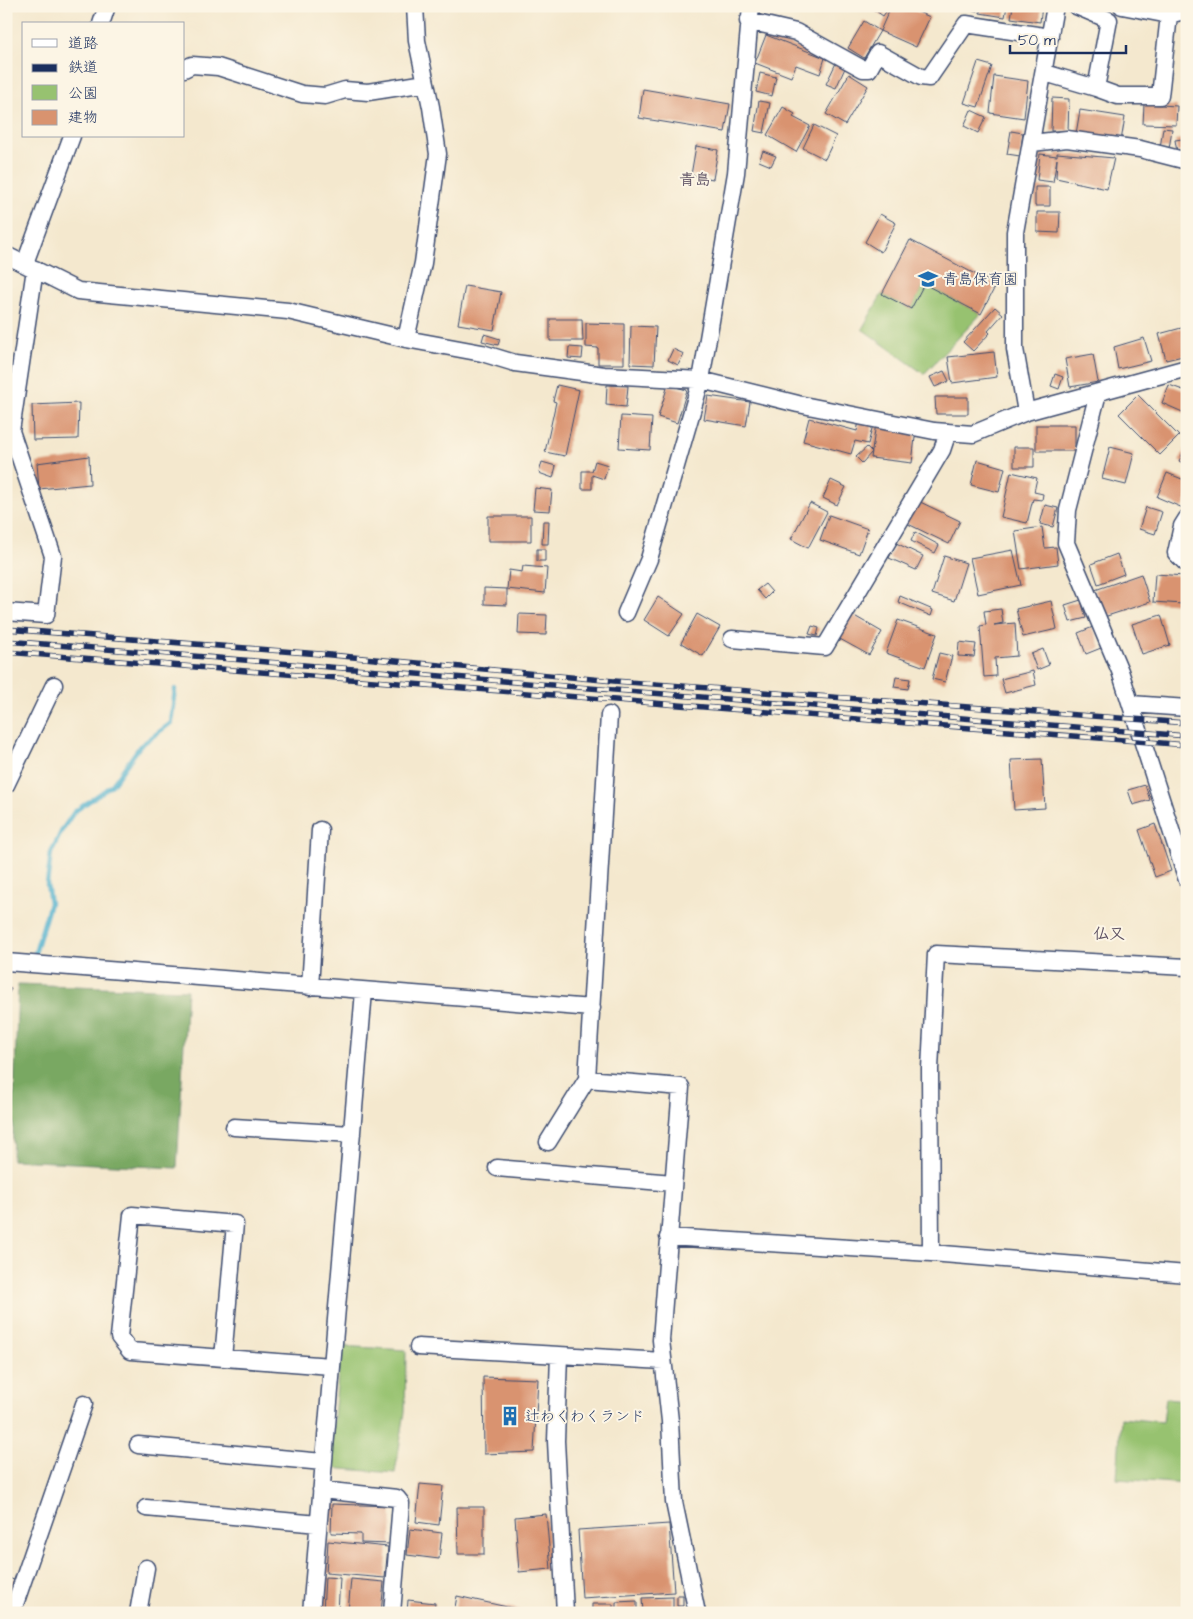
<svg xmlns="http://www.w3.org/2000/svg" width="1193" height="1619" font-family="'Architects Daughter','Klee One',sans-serif">
<style>
.green{fill:#97c270;stroke:#597867}
.forest{fill:#79a862;stroke:#4a6c60}
.lines{fill:none;stroke-linecap:round;stroke-linejoin:round}
.stream{stroke:#50b0ce;stroke-width:4.5}
.building{fill:#d9936f}
.minor-casing{stroke:#3c4b6f;stroke-width:19}
.minor{stroke:#fff;stroke-width:16}
.rail-casing{stroke:#1b2f5e;stroke-width:5.5}
.rail{stroke:#fcf5e5;stroke-width:4;stroke-dasharray:11;stroke-linecap:butt}
.labels{text-anchor:middle;dominant-baseline:central;stroke-width:4;stroke-linejoin:round;paint-order:stroke}
.poi-label{font-size:15px;fill:#1b2f5e;stroke:#fcf5e5;text-anchor:start}
.neighbourhood-label{font-size:16px;font-weight:bold;fill:#5e5264;stroke:#fcf5e5}
</style>
<rect width="100%" height="100%" fill="#fcf5e5"/>
<filter id="ink" filterUnits="userSpaceOnUse"><feTurbulence type="fractalNoise" baseFrequency=".02" numOctaves="2"/><feDisplacementMap in="SourceGraphic" scale="10" xChannelSelector="R" yChannelSelector="G"/><feConvolveMatrix kernelMatrix="1 2 1 2 8 2 1 2 1" color-interpolation-filters="sRGB"/></filter>
<filter id="wash" filterUnits="userSpaceOnUse"><feTurbulence type="fractalNoise" baseFrequency=".0096" numOctaves="4" result="noise"/><feDisplacementMap in="SourceGraphic" scale="20" xChannelSelector="R" yChannelSelector="G"/><feGaussianBlur stdDeviation="1.12" result="paint"/><feColorMatrix in="noise" values="0 0 0 0 0 0 0 0 0 0 0 0 0 0 0 0 0 1.4 0 .05"/><feComposite in="paint" operator="in"/></filter>
<g filter="url(#wash)">
<rect width="100%" height="100%" fill="#f4e8ce"/>
<!-- green -->
<path class="green" d="M924 284 981 314 924 374 862 329 882 294 911 309Z
M341 1346 406 1350 405 1412 395 1473 329 1468Z
M1166 1398 1187 1400V1484L1117 1479 1121 1418 1163 1422Z"/>
<!-- forest -->
<path class="forest" d="M18 984 187 990 177 1168 12 1160Z"/>
<g class="lines">
<!-- stream -->
<path class="stream" d="M35 953 50 903 47 884 51 853 62 830 74 812 112 785 140 746 171 723 175 689"/>
</g>
<g id="blocks">
<!-- building -->
<path class="building" d="M875 6H890L883 16 873 9Z
M891 6H904L930 17 916 47 880 31 864 58 848 48 864 21 880 31Z
M957 6H978L977 11Z
M981 6H1007L1005 17 980 13Z
M1013 6H1042L1040 22 1011 18Z
M766 35 825 58 820 74 796 65 791 77 755 63Z
M978 62 992 66 978 107 964 103Z
M836 63 845 68 836 88 826 84Z
M760 73 776 77 772 96 756 92Z
M849 74 868 86 845 125 826 114Z
M994 76 1028 81 1024 118 990 113Z
M643 89 730 104 725 132 639 118Z
M1052 98 1069 99 1068 131H1051Z
M759 101 770 103 764 133 754 131Z
M1144 104 1177 106 1176 125 1143 124Z
M783 107 795 114 793 117 810 126 796 152 767 135Z
M971 110 986 117 978 133 964 126Z
M1080 110 1125 117 1121 141 1076 134Z
M814 125 836 136 825 159 803 148Z
M1163 128 1172 129 1169 149 1160 148Z
M1011 131 1023 133 1020 156 1007 154Z
M1182 139 1184 151 1177 152 1175 140Z
M696 146 718 150 713 179 691 175Z
M763 151 776 156 771 166 759 161Z
M1057 153 1114 158 1107 189 1056 178 1057 159 1053 182 1037 180 1040 154 1057 156Z
M1035 187H1050V206H1035Z
M1037 212H1060L1059 233 1037 232Z
M880 214 896 223 881 252 865 242Z
M910 240 996 285 981 314 924 284 911 309 882 294Z
M465 286 501 292 494 330 458 324Z
M995 307 1003 314 988 331 990 333 973 351 963 342Z
M550 319H582L583 341H550Z
M586 323 624 324V364H598V348L586 347Z
M631 326 656 327 654 365 630 364Z
M1185 327 1187 355 1166 360 1159 334Z
M484 334 500 339 498 345 482 341Z
M1144 338 1151 361 1118 369 1114 347Z
M569 347 583 348 582 359 568 358Z
M673 349 684 354 678 365 668 360Z
M994 352 997 377 952 383 948 357Z
M1093 354 1098 382 1070 387 1065 359Z
M944 371 949 381 935 387 930 377Z
M1055 374 1063 377 1059 389 1051 386Z
M1187 382V414L1162 403 1169 385 1183 390Z
M557 385 579 390 565 456 545 452 556 402 553 401Z
M607 385 628 386 626 407 606 405Z
M668 385 687 390 677 423 658 417Z
M1138 395 1179 436 1160 455 1119 414Z
M708 396 750 402 746 426 704 419Z
M935 397H968V414H936Z
M79 403 78 439 33 440 32 405Z
M621 416 652 418 650 450 619 448Z
M860 417 874 421 868 444 855 441 851 454 803 441 809 418 857 431Z
M876 423 916 429 912 463 871 458Z
M1036 425H1075V451H1036Z
M1187 445V465L1179 461Z
M867 447 872 452 862 463 856 457Z
M1014 447H1034V467H1014Z
M1110 447 1134 453 1126 485 1102 479Z
M89 456 90 484 39 489 37 463Z
M977 460 1005 468 999 492 971 485Z
M595 461 608 465 604 479 592 475V489H582V471H592Z
M542 462 556 466 553 478 539 473Z
M1011 472 1037 478 1034 492 1043 494 1042 500 1033 499 1027 523 1001 517Z
M1167 473 1187 481V499L1183 508 1157 497Z
M831 480 846 487 837 505 823 498Z
M535 488 552 490 550 511 533 510Z
M914 499 960 521 949 544 904 522Z
M810 503 827 512 808 548 791 539Z
M1045 505 1058 508 1053 527 1040 524Z
M1146 507 1162 512 1155 534 1139 529Z
M829 515 868 529 859 554 820 540Z
M488 516H531V541H488Z
M543 521H549L548 544H542Z
M1042 527 1045 548 1056 547 1058 564 1021 569 1015 531Z
M915 532 939 545 935 553 911 541Z
M896 543 923 556 916 570 889 558Z
M537 549H545V561H537Z
M1013 550 1021 585 978 594 970 558Z
M1117 554 1124 574 1098 584 1091 564Z
M944 556 966 563 954 601 932 594Z
M523 566 547 568 545 593 507 589 509 570 522 572Z
M1141 574 1150 602 1104 617 1095 590Z
M1155 574 1185 576 1183 604 1153 602Z
M765 584 772 592 765 599 757 590Z
M484 588 507 589V605L484 604Z
M900 596 933 610 931 616 898 602Z
M658 597 684 614 669 636 644 620Z
M1081 600 1086 618 1070 622 1065 605Z
M1051 601 1057 629 1023 637 1016 609Z
M1001 609 1003 623 994 625 1015 623 1017 656 995 658 996 676 984 677 980 626 986 625 984 611Z
M519 614 547 615 546 635 518 634Z
M697 614 720 627 703 656 681 643Z
M851 614 882 632 869 655 838 638Z
M1161 615 1170 645 1142 654 1132 624Z
M898 620 937 634 925 667 886 653Z
M812 626 819 628 817 636 809 634Z
M1093 627 1101 648 1086 654 1078 633Z
M959 642 976 644 974 657 958 656Z
M1043 649 1049 665 1037 670 1031 654Z
M939 653 952 656 945 682 932 679Z
M1033 671 1036 685 1005 693 1001 679Z
M896 677 910 679 908 689 894 687Z
M1042 759 1045 808 1014 810 1011 760Z
M1145 785 1150 800 1133 805 1128 790Z
M1155 824 1171 871 1155 877 1139 830Z
M6 987 11 989 6 998Z
M483 1377 538 1379 534 1452 484 1454Z
M420 1484 443 1486 439 1525 416 1522Z
M332 1504 392 1506 391 1544 361 1543V1534L331 1533Z
M457 1507H484V1554H458Z
M546 1514 551 1569 519 1572 515 1517Z
M669 1524 674 1592 582 1598 578 1530Z
M410 1529 442 1533 439 1559 407 1555Z
M328 1541 388 1547 385 1578 326 1573Z
M6 1577 14 1580 7 1602H6Z
M325 1577 340 1578 338 1612 323 1611Z
M351 1579 384 1582 381 1613 348 1612Z
M677 1595H683V1606H677Z
M457 1596 530 1612V1613H454Z
M673 1597V1613H643L642 1598Z
M408 1600 435 1603 434 1613H407Z
M637 1601V1613H616V1602Z
M592 1604H613V1613H592Z"/>
</g>
</g>
<g filter="url(#ink)">
<use href="#blocks" fill-opacity="0" stroke="#3c4b6f" stroke-width="1"/>
<g class="lines">
<defs>
<path id="minor" d="M1122 6 1169 15 1187 10
M748 21 796 32 863 69H869L878 53 921 77 929 78 966 24 1050 37
M101 24 107 6
M184 69 192 65 218 67 302 94 325 96 345 90 368 92 426 83
M1045 73 1096 88 1109 20 1076 6
M1096 88 1118 96H1160L1169 15
M1032 143 1067 139 1140 149 1187 161
M6 255 78 291 288 311 406 339 482 353 515 363 604 375 701 380 798 404 934 431 973 434 1026 412 1187 368
M25 263 72 136
M406 339 423 263 438 154 431 107 417 41 415 6
M1098 393 1068 510 1066 543 1120 671 1187 880
M1026 412 1015 349V232L1055 6
M1187 518 1182 526 1176 553 1187 564
M6 612 46 615 53 556 11 431 35 269
M626 613 649 559 701 380 736 173 751 6
M732 639 825 647 942 450 948 432
M1131 704 1187 708
M609 715 587 1079 681 1087 661 1340 670 1421 674 1502 697 1613
M6 785 54 685
M6 962 592 1008
M310 987 320 830
M234 1127 352 1134
M548 1142 587 1079
M497 1168 673 1183
M668 1237 931 1253 1187 1274
M931 1253 930 1069 936 954 1187 967
M418 1347 559 1355
M223 1358 235 1224 132 1215 119 1337 130 1351 331 1366
M138 1445 323 1462
M321 1490 397 1498 401 1503 392 1613
M146 1508 318 1524
M8 1613 13 1610 84 1404
M138 1613 146 1568
M311 1613 364 991
M565 1613 556 1441 559 1355 663 1361"/>
</defs>
<!-- minor casing -->
<use href="#minor" class="minor-casing"/>
<!-- minor -->
<use href="#minor" class="minor"/>
<defs>
<path id="rail" d="M6 629 320 654 614 681 1187 723
M6 641 1187 736
M6 652 1187 745"/>
</defs>
<!-- rail casing -->
<use href="#rail" class="rail-casing"/>
<!-- rail -->
<use href="#rail" class="rail"/>
</g>
</g>
<!-- icons -->
<defs>
<symbol id="school-bare" viewBox="-9 -9 18 18"><path d="M0-5L7-2L0 1L-7-2ZM-4 1L0 2.5L4 1V4Q0 6-4 4Z" fill="#1f6fb2" stroke="#fcf5e5" stroke-width="2.5" paint-order="stroke"/></symbol>
<symbol id="building-bare" viewBox="-9 -9 18 18"><path d="M-4-6H4V6H1V3H-1V6H-4ZM-2.5-4.3h1.7v1.8h-1.7ZM.8-4.3h1.7v1.8H.8ZM-2.5-1h1.7V.8h-1.7ZM.8-1h1.7V.8H.8Z" fill="#1f6fb2" stroke="#fcf5e5" stroke-width="2.5" paint-order="stroke"/></symbol>
</defs>
<g fill-rule="evenodd">
<use href="#school-bare" x="914" y="265" width="28" height="28"/>
<use href="#building-bare" x="496" y="1402" width="28" height="28"/>
</g>
<g class="labels">
<!-- poi labels -->
<g class="poi-label">
<text x="943" y="279">青島保育園</text>
<text x="525" y="1416">辻わくわくランド</text>
</g>
<!-- neighbourhood labels -->
<g class="neighbourhood-label">
<text x="695" y="180">青島</text>
<text x="1109" y="934">仏又</text>
</g>
</g>
<!-- margin -->
<rect width="1193" height="1619" fill="none" stroke="#fcf5e5" stroke-width="25"/>
<!-- legend -->
<rect x="22" y="22" width="162" height="115" fill="#fcf5e5" stroke="#a2a6af"/>
<rect x="32" y="39" width="25" height="8" fill="#ffffff" stroke="#a2a6af"/>
<text x="68" y="48" font-size="15" fill="#1b2f5e">道路</text>
<rect x="32" y="64" width="25" height="8" fill="#1b2f5e" stroke="#a2a6af"/>
<text x="68" y="72" font-size="15" fill="#1b2f5e">鉄道</text>
<rect x="32" y="85" width="25" height="15" fill="#97c270" stroke="#a2a6af"/>
<text x="68" y="98" font-size="15" fill="#1b2f5e">公園</text>
<rect x="32" y="110" width="25" height="15" fill="#d9936f" stroke="#a2a6af"/>
<text x="68" y="122" font-size="15" fill="#1b2f5e">建物</text>
<!-- scale -->
<path d="M1010 45v8h116v-8" fill="none" stroke="#1b2f5e" stroke-width="2.5"/>
<text x="1018" y="45" font-size="15" fill="#1b2f5e" stroke="#fcf5e5" stroke-width="4" paint-order="stroke">50 m</text>
</svg>
